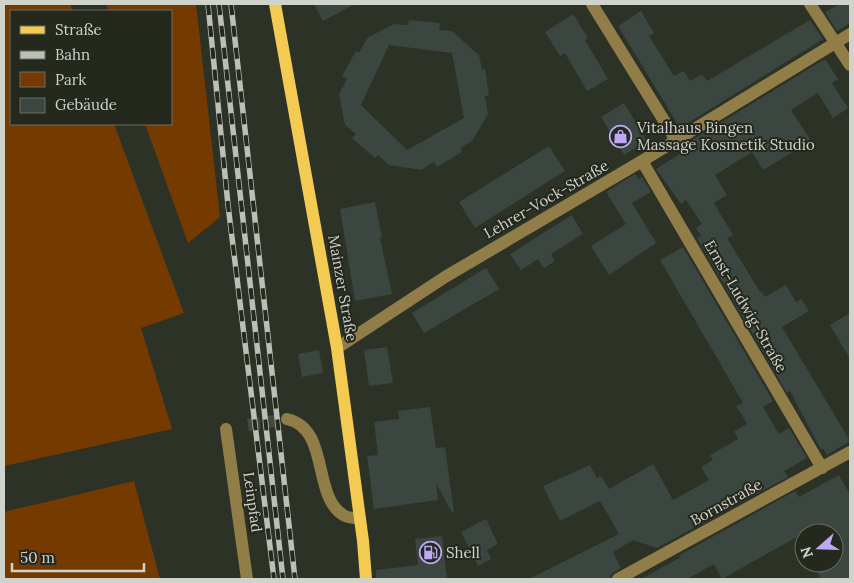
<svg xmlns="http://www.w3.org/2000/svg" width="854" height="583" font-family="Lora,serif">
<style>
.green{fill:#753a00}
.building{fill:#3a463f;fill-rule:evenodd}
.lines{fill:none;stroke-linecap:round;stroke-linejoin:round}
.minor-tunnel{stroke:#454a40;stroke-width:12;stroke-dasharray:12 6;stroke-linecap:butt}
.minor{stroke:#907d48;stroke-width:12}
.major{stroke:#f3ca52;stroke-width:12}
.rail-casing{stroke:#bcbfb7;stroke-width:5.5}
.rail{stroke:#24281d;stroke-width:4;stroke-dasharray:11;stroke-linecap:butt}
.labels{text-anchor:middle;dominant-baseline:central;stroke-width:4;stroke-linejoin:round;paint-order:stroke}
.poi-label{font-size:15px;fill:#d0d3cc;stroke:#24281d;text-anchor:start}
.street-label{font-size:15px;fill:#d0d3cc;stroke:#24281d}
</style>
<rect width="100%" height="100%" fill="#2d3227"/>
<!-- green -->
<path class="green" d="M4 4H70L73 11H11V124H114L184 313 141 328 172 429 4 466Z
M106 4H196L220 217 188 243 145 124H171V11H109Z
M134 481 160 579H4V512Z"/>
<!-- building -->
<path class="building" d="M314 4H355L323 21Z
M840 4H850V23L837 31 825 12Z
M641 11 654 33 649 36 674 76 684 71 690 81 702 74 707 81 810 20 823 39 680 128 618 26Z
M573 14 588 38 585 40 608 79 587 91 565 53 560 56 545 32Z
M409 20 440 23 439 30 452 31 479 55 482 70 485 69 489 95 485 96 488 114 472 141 460 148 462 152 437 167 434 162 421 170 389 165 378 155 375 158 352 138 356 134 345 125 339 94 347 79 342 76 356 51 359 53 367 38 394 24 408 25ZM389 45 452 53 464 118 407 150 361 105Z
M825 59 838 79 832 83 848 108 833 118 818 93 791 110 811 141 763 170 752 152 715 175 727 195 714 203 733 235 727 238 760 292 761 291 765 297 786 285 796 302 801 299 809 311 782 327 850 441 827 455 823 448 821 450 790 391 787 393 697 238 701 236 696 228 702 224 686 200 681 204 656 169 683 152 681 149 689 142Z
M624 103 647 141 624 155 601 117Z
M549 146 565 171 475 228 459 202Z
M635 174 639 179 642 177 651 192 632 203 656 243 609 275 591 246 626 224 606 192Z
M375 202 382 237 380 238 392 294 355 301 340 209Z
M572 215 583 234 551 254 555 261 544 268 538 259 521 270 510 254Z
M683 247 773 401 763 407 779 434 789 428 807 458 784 471 788 477 657 548 633 540 613 552 621 568 611 574 610 579H529L619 534 600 501 560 521 543 486 590 465 597 478 601 476 609 489 653 464 673 500 709 480 701 467 713 460 710 455 738 439 734 431 747 424 736 406 743 403 660 260Z
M486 268 499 289 424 333 412 313Z
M850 313V359L830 325Z
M387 347 393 383 369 386 364 350Z
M319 350 323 373 302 377 298 354Z
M430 407 436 448 445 447 454 512 452 513 436 483 438 500 374 509 367 456 378 455 374 422 399 419 398 411Z
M839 475 850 495V579H821L812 563H834V533H804L722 579 714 564 687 579H641L681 557 678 556 795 491 799 497Z
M486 519 498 544 487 550 491 559 478 566 461 532Z
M442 536 447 579H376V570L418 565 415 539Z"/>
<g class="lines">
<!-- minor-tunnel -->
<path class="minor-tunnel" d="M248 425 287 419"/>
<!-- minor -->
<path class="minor" d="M592 4 676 140
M810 4 850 65
M642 161 822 468
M337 348 445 277 642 161 850 34
M287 419C331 429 311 498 345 516 349 518 356 518 360 519
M226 429 247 579
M618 579 850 452"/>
<!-- major -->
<path class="major" d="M275 4 337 348 363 541 366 579"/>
<defs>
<path id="rail" d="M208 4 228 205 274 579
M219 4 283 579
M231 4 295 579"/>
</defs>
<!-- rail casing -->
<use href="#rail" class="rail-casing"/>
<!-- rail -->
<use href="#rail" class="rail"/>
</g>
<!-- icons -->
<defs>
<symbol id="shop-ring" viewBox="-11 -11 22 22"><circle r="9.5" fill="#24281d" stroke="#bfa9f4" stroke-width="1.5"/><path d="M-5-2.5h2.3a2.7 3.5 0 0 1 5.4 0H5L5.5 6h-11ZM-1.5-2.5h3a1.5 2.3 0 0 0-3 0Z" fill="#bfa9f4"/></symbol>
<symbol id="fuel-ring" viewBox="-11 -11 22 22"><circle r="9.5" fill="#24281d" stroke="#bfa9f4" stroke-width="1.5"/><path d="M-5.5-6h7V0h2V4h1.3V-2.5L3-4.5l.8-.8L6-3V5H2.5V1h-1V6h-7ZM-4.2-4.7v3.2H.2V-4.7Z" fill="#bfa9f4"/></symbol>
</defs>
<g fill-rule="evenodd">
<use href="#shop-ring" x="608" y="124" width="25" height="25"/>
<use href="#fuel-ring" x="418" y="540" width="25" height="25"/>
</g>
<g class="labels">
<!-- poi labels -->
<g class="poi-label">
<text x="637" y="127">Vitalhaus Bingen<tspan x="637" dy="17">Massage Kosmetik Studio</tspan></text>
<text x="446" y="552">Shell</text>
</g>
<!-- street labels -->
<g class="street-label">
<text transform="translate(546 199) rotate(-30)">Lehrer-Vock-Straße</text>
<text transform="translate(343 288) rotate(80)">Mainzer Straße</text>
<text transform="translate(746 306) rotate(60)">Ernst-Ludwig-Straße</text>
<text transform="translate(253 502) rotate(82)">Leinpfad</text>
<text transform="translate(726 502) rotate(-29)">Bornstraße</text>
</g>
</g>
<!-- border -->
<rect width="854" height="583" fill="none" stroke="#d0d3cc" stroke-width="10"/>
<!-- legend -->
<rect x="10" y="10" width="162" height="115" fill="#24281d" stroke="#696c63"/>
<rect x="20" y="26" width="25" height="8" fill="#f3ca52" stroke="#696c63"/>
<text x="55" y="35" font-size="15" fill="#d0d3cc">Straße</text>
<rect x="20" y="51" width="25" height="8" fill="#bcbfb7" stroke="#696c63"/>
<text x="55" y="60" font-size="15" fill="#d0d3cc">Bahn</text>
<rect x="20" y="72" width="25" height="15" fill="#753a00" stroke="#696c63"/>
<text x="55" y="85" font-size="15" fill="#d0d3cc">Park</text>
<rect x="20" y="98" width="25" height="15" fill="#3a463f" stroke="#696c63"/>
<text x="55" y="110" font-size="15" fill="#d0d3cc">Gebäude</text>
<!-- north arrow -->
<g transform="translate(819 548) rotate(250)"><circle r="24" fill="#24281d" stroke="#696c63"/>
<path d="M0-4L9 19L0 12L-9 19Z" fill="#bfa9f4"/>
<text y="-8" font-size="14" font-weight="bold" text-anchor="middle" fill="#d0d3cc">N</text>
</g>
<!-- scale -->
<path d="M12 563v8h132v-8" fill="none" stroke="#d0d3cc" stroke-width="2.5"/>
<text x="20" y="563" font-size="15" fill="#d0d3cc" stroke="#24281d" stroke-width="4" paint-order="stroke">50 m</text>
</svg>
